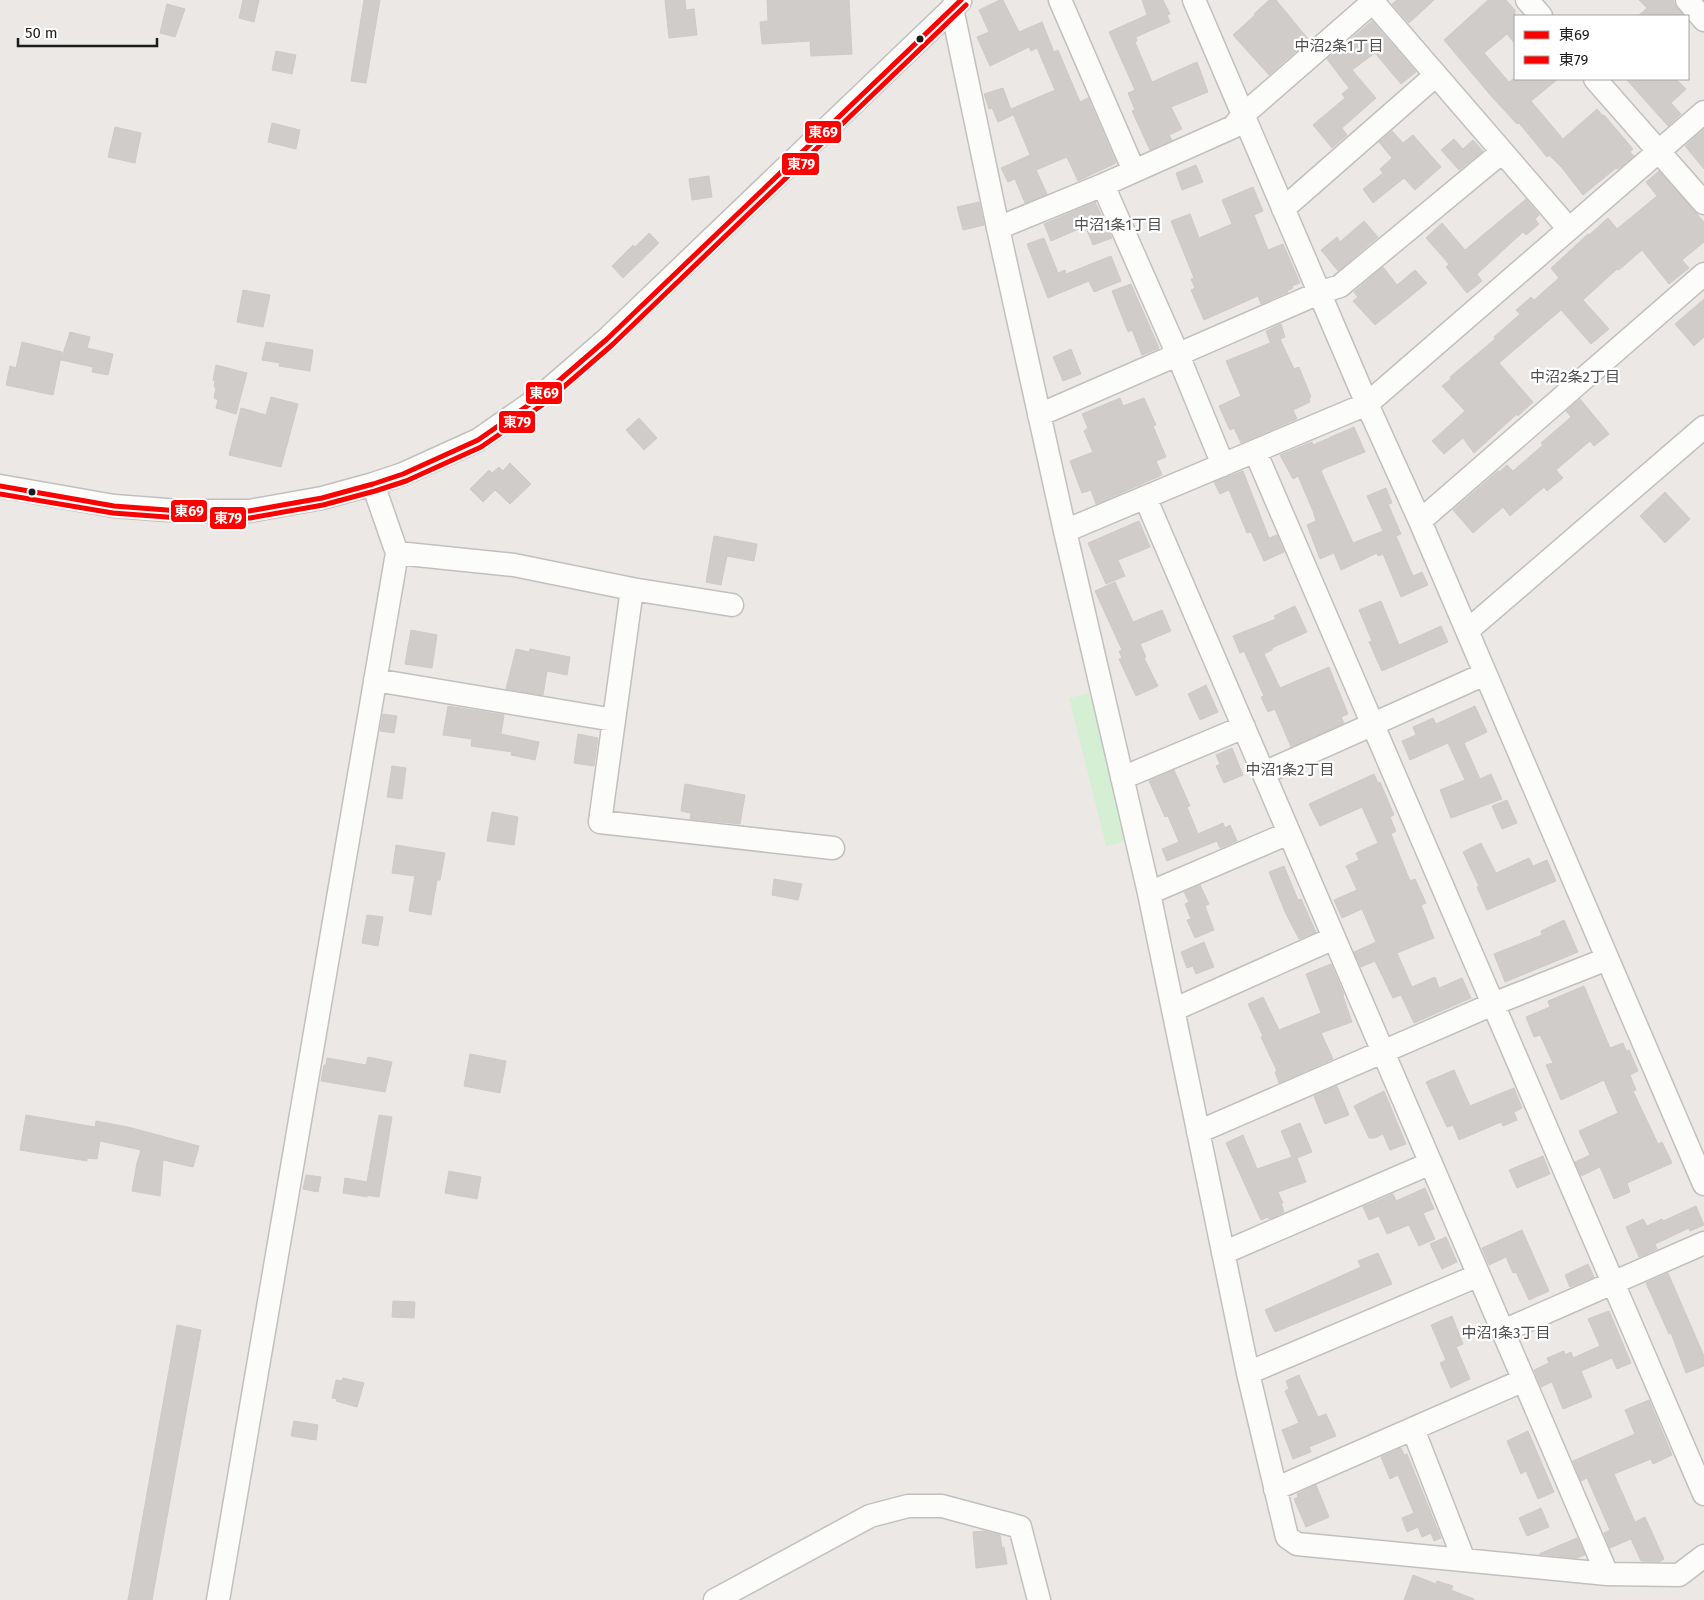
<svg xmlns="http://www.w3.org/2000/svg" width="1704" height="1600" font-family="'Fira Sans','Noto Sans JP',sans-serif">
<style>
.park{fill:#d5efd4}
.building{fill:#d0ccca;stroke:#cecac7}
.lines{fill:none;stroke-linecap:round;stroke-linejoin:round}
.minor-casing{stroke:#c2c0bf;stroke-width:25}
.minor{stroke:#fcfcfb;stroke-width:22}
.bus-1-casing{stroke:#fff;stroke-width:9}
.bus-2-casing{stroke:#fff;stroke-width:9}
.bus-1{stroke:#f00;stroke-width:5}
.bus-2{stroke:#f00;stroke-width:5}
.bus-dot{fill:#1c1c1c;stroke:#fff;stroke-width:2}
.labels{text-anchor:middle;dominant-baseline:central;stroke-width:4.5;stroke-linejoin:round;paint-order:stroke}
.neighbourhood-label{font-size:15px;fill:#4f4f4f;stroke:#fff}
.line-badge{stroke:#fff;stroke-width:2}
.badge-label{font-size:14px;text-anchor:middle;font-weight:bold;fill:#fff}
</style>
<rect width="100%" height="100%" fill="#ebe8e5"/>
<!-- park -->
<path class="park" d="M1090 693 1128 841 1106 846 1069 698Z"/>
<!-- building -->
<path class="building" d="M243 0H259L254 22 239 18Z
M364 0H380L366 83 351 81Z
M665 0H685L686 10 694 9 697 35 669 38Z
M767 0H849L852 54 811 56 810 41 762 44 760 22 768 21Z
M1000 0H1003L1019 32 1042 22 1054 52 1058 50 1080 102 1088 98 1116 163 1078 181 1067 157 1036 170 1047 194 1025 203 1015 179 1008 182 1001 168 1030 155 1011 109 1055 90 1037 48 1031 51 1029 47 990 66 977 37 989 32 979 10Z
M1142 0H1163L1170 14 1167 15 1170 22 1136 37 1137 41 1135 42 1152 82 1197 62 1208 92 1171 107 1182 129 1169 135 1172 140 1150 150 1132 111 1135 110 1128 93 1135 90 1109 32 1147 15Z
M1269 0H1276L1309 40 1269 75 1233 35 1255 15 1254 14Z
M1397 0H1434L1409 23 1392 4Z
M1488 0H1506L1515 10V44L1507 34 1484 53 1509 82 1513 79H1558L1531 101 1563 139 1597 109 1603 116 1604 115 1633 149 1630 152 1634 156 1618 169 1616 168 1583 195 1562 168 1549 155 1547 157 1519 123 1517 124 1492 97 1444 40Z
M1639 0H1673L1677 8 1684 16H1638L1647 8Z
M167 4 185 9 175 37 160 33Z
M1372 21 1416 72 1401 84 1375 53 1352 70 1376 98 1342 128 1347 135 1332 148 1313 125 1345 98 1342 94 1349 88 1327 59Z
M276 51 296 55 292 74 272 70Z
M1626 79H1676L1686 89 1671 103 1681 114 1668 126Z
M1003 88 1013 115 998 122 992 108 989 109 984 94Z
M272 123 300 130 296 149 268 142Z
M115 127 141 133 135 163 108 157Z
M1704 129V169L1685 146Z
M1392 131 1403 143 1413 135 1441 167 1415 190 1404 178 1373 203 1363 189 1383 173 1380 169 1392 158 1379 142Z
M1454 139 1463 149 1473 140 1483 151 1459 170 1441 150Z
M1196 165 1203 182 1182 190 1176 173Z
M1659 171 1704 222V242L1682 260 1689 268 1669 284 1642 250 1619 270 1617 269 1583 300 1609 329 1591 344 1561 310 1499 363 1533 402 1518 416 1517 414 1474 453 1463 438 1444 454 1432 441 1465 411 1442 386 1451 379 1450 377 1495 339 1494 337 1520 314 1516 310 1531 297 1534 300 1559 278 1551 268 1588 234 1589 235 1608 218 1617 229 1657 196 1646 182Z
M709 176 712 197 692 200 689 179Z
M1253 187 1263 211 1254 215 1268 250 1283 244 1300 283 1292 286 1293 288 1287 291 1288 292 1261 304 1258 296 1204 320 1191 290 1195 288 1191 279 1194 278 1171 221 1190 214 1199 238 1232 224 1222 200Z
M1526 199 1539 215 1535 219 1539 224 1526 235 1523 232 1477 274 1482 281 1467 293 1446 267 1449 264 1426 238 1442 223 1465 250Z
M979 202 984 225 963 230 957 207Z
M1095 202 1112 238 1093 245 1086 228 1082 230 1081 228 1051 241 1044 224Z
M1364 221 1378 237 1338 271 1321 250 1337 237 1340 242Z
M649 233 659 243 623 278 612 266 633 245 635 247Z
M1044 238 1058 273 1065 270 1066 274 1111 256 1121 281 1094 292 1089 281 1048 298 1027 244Z
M1383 267 1397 285 1415 270 1427 283 1375 325 1353 301 1358 297 1354 292Z
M1131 284 1159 348 1142 355 1132 330 1128 332 1112 291Z
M243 290 270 295 263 327 237 322Z
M1704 299V337L1694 346 1675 324Z
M1281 324 1285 337 1280 339 1294 369 1299 367 1311 397 1309 398 1310 402 1293 410 1297 419 1241 443 1234 428 1230 430 1219 406 1241 396 1226 361 1275 341 1270 342 1266 331Z
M70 332 90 337 87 348 113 354 108 375 92 372 93 367 61 360Z
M22 342 62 352 53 395 6 385 10 366 16 368Z
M266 342 313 350 310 371 279 366 280 363 262 360Z
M1071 349 1081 374 1063 381 1053 357Z
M216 365 247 373 236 414 216 408 218 400 214 398 216 388 214 387 215 381 213 380Z
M271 397 298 404 281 467 229 455 241 408 266 415Z
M1120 398 1123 406 1144 398 1156 425 1153 426 1166 457 1156 461 1162 475 1096 504 1091 490 1082 493 1070 461 1093 452 1084 431 1088 428 1082 414Z
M1580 399 1609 434 1594 446 1590 441 1556 470 1563 478 1547 491 1544 487 1510 516 1503 507 1473 533 1453 510 1498 471 1499 472 1507 465 1513 471 1543 445 1541 443 1571 417 1566 411Z
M639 418 657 438 644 450 626 430Z
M1354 427 1365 452 1325 468 1321 471 1353 543 1383 531 1367 496 1386 488 1392 503 1388 504 1401 534 1396 536 1413 576 1422 572 1428 585 1401 597 1383 554 1378 556 1377 553 1341 570 1334 553 1320 559 1307 525 1316 521 1313 511 1298 476 1293 479 1280 455 1312 442 1313 445Z
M510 463 531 484 510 504 495 490 483 502 470 489 489 470 492 473 499 467 503 471Z
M1243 471 1269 538 1277 535 1284 552 1264 561 1251 532 1247 533 1229 490 1220 494 1214 482Z
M1665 492 1690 519 1665 543 1640 516Z
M1139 521 1150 547 1118 560 1125 576 1106 584 1088 543Z
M714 536 757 544 754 561 727 556 721 585 706 582Z
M1115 582 1133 622 1162 610 1171 631 1140 644 1146 657 1144 658 1158 686 1136 696 1119 659 1122 658 1119 651 1122 650 1095 591Z
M1381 601 1399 645 1441 626 1448 642 1382 671 1369 642 1372 641 1359 610Z
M1295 606 1307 632 1272 648V650L1264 654 1280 688 1329 667 1348 714 1341 717 1344 723 1291 747 1275 709 1268 712 1261 697 1264 696 1244 651 1240 653 1233 636 1276 619 1274 616Z
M411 630 437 635 432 668 405 664Z
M516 649 529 652 530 649 570 657 567 675 547 671 543 695 506 689Z
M1206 685 1218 712 1200 720 1188 694Z
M448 706 504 715 501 734 539 742 535 760 511 755 512 752 471 746 472 739 443 735Z
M1475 706 1487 732 1464 743 1480 779 1491 774 1502 799 1451 818 1440 790 1465 780 1448 743 1410 760 1402 741 1416 735 1413 727 1433 718 1436 724Z
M383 714 397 716 394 733 380 731Z
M578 734 598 738 594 766 574 763Z
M1232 748 1243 775 1224 783 1216 766 1220 764 1216 755Z
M392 766 406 768 402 799 387 797Z
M1174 770 1190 806 1187 807 1198 834 1223 823 1225 828 1230 825 1237 841 1220 848 1217 841 1167 861 1162 849 1179 842 1168 816 1165 817 1149 781Z
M1374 774 1378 783 1380 782 1394 815 1390 817 1396 831 1391 834 1410 881 1415 879 1426 903 1421 905 1434 938 1397 953 1412 987 1435 977 1439 988 1462 978 1471 998 1414 1023 1401 995 1393 998 1375 961 1361 967 1354 952 1376 942 1362 909 1342 918 1334 900 1357 890 1346 866 1359 860 1356 853 1378 843 1362 807 1320 826 1309 804Z
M685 784 745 795 740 824 690 819 691 813 681 811Z
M1507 800 1517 823 1502 829 1492 806Z
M492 812 518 817 514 845 487 841Z
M1481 843 1496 873 1529 858 1533 866 1547 860 1556 881 1487 910 1477 887 1479 886 1463 852Z
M396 845 445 853 440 880H437L431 915 409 911 415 876 392 873Z
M1284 866 1298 900 1301 899 1316 932 1299 939 1285 912 1269 872Z
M774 879 802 884 798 900 772 895Z
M1200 885 1209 904 1205 906 1214 930 1195 938 1187 920 1191 919 1185 904 1189 902 1184 892Z
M367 915 383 917 378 946 362 943Z
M1564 920 1578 952 1505 982 1494 954 1542 935 1541 931Z
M1204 942 1214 967 1196 974 1193 966 1187 968 1181 952Z
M1331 964 1344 995 1343 996 1352 1022 1321 1033 1333 1059 1279 1083 1275 1072 1277 1071 1261 1037 1263 1036 1248 1004 1263 997 1279 1030 1321 1013 1306 974Z
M1584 986 1610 1048 1623 1043 1626 1051 1629 1050 1638 1071 1630 1075 1636 1090 1633 1091 1658 1144 1662 1142 1672 1163 1627 1183 1630 1192 1614 1199 1600 1167 1581 1176 1575 1162 1590 1155 1579 1131 1618 1113 1604 1080 1561 1100 1546 1065 1553 1063 1540 1035 1534 1037 1526 1017 1550 1007 1548 1001Z
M470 1054 506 1061 500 1093 464 1086Z
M368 1057 392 1062 385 1092 321 1081 324 1065H326L327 1058 366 1065Z
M1454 1070 1470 1106 1514 1088 1522 1108 1514 1112 1517 1120 1503 1126 1501 1122 1459 1140 1453 1125 1447 1127 1426 1082Z
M1337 1086 1349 1115 1325 1124 1314 1096Z
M1384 1091 1406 1144 1390 1150 1383 1134 1375 1138H1369L1354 1106Z
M26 1115 95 1127 96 1121 128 1127 199 1146 193 1167 163 1160 160 1196 132 1191 137 1163 141 1150 100 1141 97 1159 87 1158V1161L20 1150Z
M379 1115 392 1117 379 1197 367 1195V1197L343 1193 345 1178 367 1182Z
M1300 1123 1312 1152 1297 1158 1306 1182 1278 1192 1283 1203H1281L1284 1212 1269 1219 1268 1217 1261 1220 1226 1143 1243 1135 1257 1169 1292 1157 1281 1131Z
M1543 1156 1550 1174 1517 1188 1509 1170Z
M449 1171 481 1177 477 1199 445 1193Z
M306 1175 321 1177 318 1192 303 1189Z
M1425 1188 1434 1209 1423 1213 1435 1239 1419 1246 1409 1225 1387 1234 1379 1216 1369 1220 1363 1207 1393 1194 1396 1201Z
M1696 1206 1704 1225 1690 1231 1689 1228 1655 1244 1657 1249 1639 1257 1626 1227 1643 1219 1647 1226 1662 1219 1663 1221Z
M1522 1230 1549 1291 1529 1300 1516 1272 1513 1273 1506 1257 1489 1265 1482 1248Z
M1446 1237 1457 1262 1442 1269 1430 1244Z
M1378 1253 1392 1284 1275 1332 1265 1310 1361 1267 1358 1261Z
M1588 1264 1594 1277 1570 1287 1565 1275Z
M1668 1273 1704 1356V1366L1686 1373 1671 1333 1669 1334 1646 1283Z
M393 1301 415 1302 414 1318 392 1317Z
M1609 1311 1631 1363 1617 1369 1612 1358 1581 1371 1592 1397 1563 1409 1552 1382 1541 1387 1534 1370 1549 1363 1547 1358 1564 1351 1565 1355 1571 1352 1573 1358 1600 1346 1588 1319Z
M1452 1316 1463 1344 1456 1347 1470 1379 1451 1388 1440 1363 1446 1360 1431 1325Z
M177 1325 201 1330 152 1600H128Z
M1299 1375 1318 1417 1326 1414 1336 1436 1309 1447 1311 1452 1293 1459 1282 1430 1299 1423 1285 1391 1289 1389 1286 1381Z
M343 1378 364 1383 357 1407 336 1401 337 1399 332 1398 336 1380 342 1381Z
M1649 1400 1672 1455 1653 1464 1651 1459 1614 1474 1635 1522 1645 1517 1664 1559 1659 1562 1641 1561 1631 1539 1610 1548 1604 1533 1610 1530 1587 1478 1581 1481 1573 1461 1635 1434 1625 1410Z
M294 1421 318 1425 316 1440 291 1436Z
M1528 1431 1554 1492 1538 1499 1526 1471 1521 1474 1507 1441Z
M1401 1448 1404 1455 1407 1454 1441 1538 1434 1541 1431 1533 1422 1537 1418 1527 1407 1532 1402 1518 1414 1513 1398 1475 1390 1479 1381 1457Z
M1316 1485 1329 1517 1306 1527 1294 1499 1298 1497 1297 1494Z
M1541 1508 1549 1527 1527 1536 1519 1518Z
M984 1531 1000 1535 1002 1548 1004 1547 1007 1564 976 1568 973 1532Z
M1577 1538 1585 1555 1576 1558 1539 1554Z
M1413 1575 1436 1584 1437 1581 1453 1586 1451 1590 1474 1599V1600H1404Z"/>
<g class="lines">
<defs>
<path id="minor" d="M1060 0 1134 171
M1194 0 1367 404 1420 521 1704 1184
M1527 0 1541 16
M1687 0 1704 20
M1373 2 1569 229
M952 8 998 228 1065 531 1149 893 1248 1373 1287 1537 1297 1544 1607 1574 1679 1575 1704 1556
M1595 79 1704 203
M1103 185 1178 355 1223 465
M1283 209 1436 75
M998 228 1103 185 1233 127 1243 115 1375 0
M1039 415 1319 293 1340 286 1502 152
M1255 451 1704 1494
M0 486 114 506 180 511H249L322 498 373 484 403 474 478 440 540 397 607 339 960 1
M1145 497 1607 1574
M1420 521 1704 274
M1065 531 1367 404 1704 112
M397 553 514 565 632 589 600 822 833 848
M632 589 732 605
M1467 631 1704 427
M375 680 614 720
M1264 773 1485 674
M1122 778 1244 727
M1149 893 1289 833
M1173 1010 1334 938
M1198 1132 1493 1004 1607 959
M1223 1253 1431 1163
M1503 1331 1704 1243
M1248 1373 1479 1275
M1413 1429 1464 1560
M1275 1489 1524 1380
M218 1600 397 553 373 484
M715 1600 870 1516 908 1506H942L1020 1527 1039 1600"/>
</defs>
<!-- minor casing -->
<use href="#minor" class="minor-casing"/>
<!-- minor -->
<use href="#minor" class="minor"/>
<defs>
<path id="bus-1" d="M0 486 114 506 180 511H249L322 498 373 484 403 474 478 440 540 397 607 339 961 0"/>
<path id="bus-2" d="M0 494 113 513 180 518H250L323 505 375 491 406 481 481 447 545 403 612 345 966 5"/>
</defs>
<!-- bus-1 casing -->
<use href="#bus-1" class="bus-1-casing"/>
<!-- bus-2 casing -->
<use href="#bus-2" class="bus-2-casing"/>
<!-- bus-1 -->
<use href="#bus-1" class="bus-1"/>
<!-- bus-2 -->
<use href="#bus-2" class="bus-2"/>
</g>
<!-- markers -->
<g class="bus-dot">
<circle cx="920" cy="39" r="4.5"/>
<circle cx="32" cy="492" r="4.5"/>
</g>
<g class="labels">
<!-- neighbourhood labels -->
<g class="neighbourhood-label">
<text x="1339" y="46">中沼2条1丁目</text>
<text x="1118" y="225">中沼1条1丁目</text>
<text x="1575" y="377">中沼2条2丁目</text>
<text x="1290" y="770">中沼1条2丁目</text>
<text x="1506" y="1333">中沼1条3丁目</text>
</g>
</g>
<g class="line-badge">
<rect x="804" y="120" width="38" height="24" rx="5" fill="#f00"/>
<rect x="781" y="152" width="39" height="24" rx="5" fill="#f00"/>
<rect x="525" y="381" width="38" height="24" rx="5" fill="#f00"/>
<rect x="498" y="410" width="38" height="24" rx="5" fill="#f00"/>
<rect x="170" y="499" width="38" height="24" rx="5" fill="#f00"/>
<rect x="209" y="506" width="38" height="24" rx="5" fill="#f00"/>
</g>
<g class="badge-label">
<text x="823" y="137">東69</text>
<text x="801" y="169">東79</text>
<text x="544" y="398">東69</text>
<text x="517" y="427">東79</text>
<text x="189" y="516">東69</text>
<text x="228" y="523">東79</text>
</g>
<!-- legend -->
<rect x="1514" y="15" width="175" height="65" fill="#ffffff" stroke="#a4a4a4"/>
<rect x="1524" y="31" width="25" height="8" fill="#ff0000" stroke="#a4a4a4"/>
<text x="1559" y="40" font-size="15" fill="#1c1c1c">東69</text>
<rect x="1524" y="56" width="25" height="8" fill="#ff0000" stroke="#a4a4a4"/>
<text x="1559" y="65" font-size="15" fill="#1c1c1c">東79</text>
<!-- scale -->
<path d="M18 38v8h139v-8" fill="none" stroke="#1c1c1c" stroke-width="2.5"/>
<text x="25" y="38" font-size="15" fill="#1c1c1c" stroke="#ffffff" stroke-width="4" paint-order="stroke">50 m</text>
</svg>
